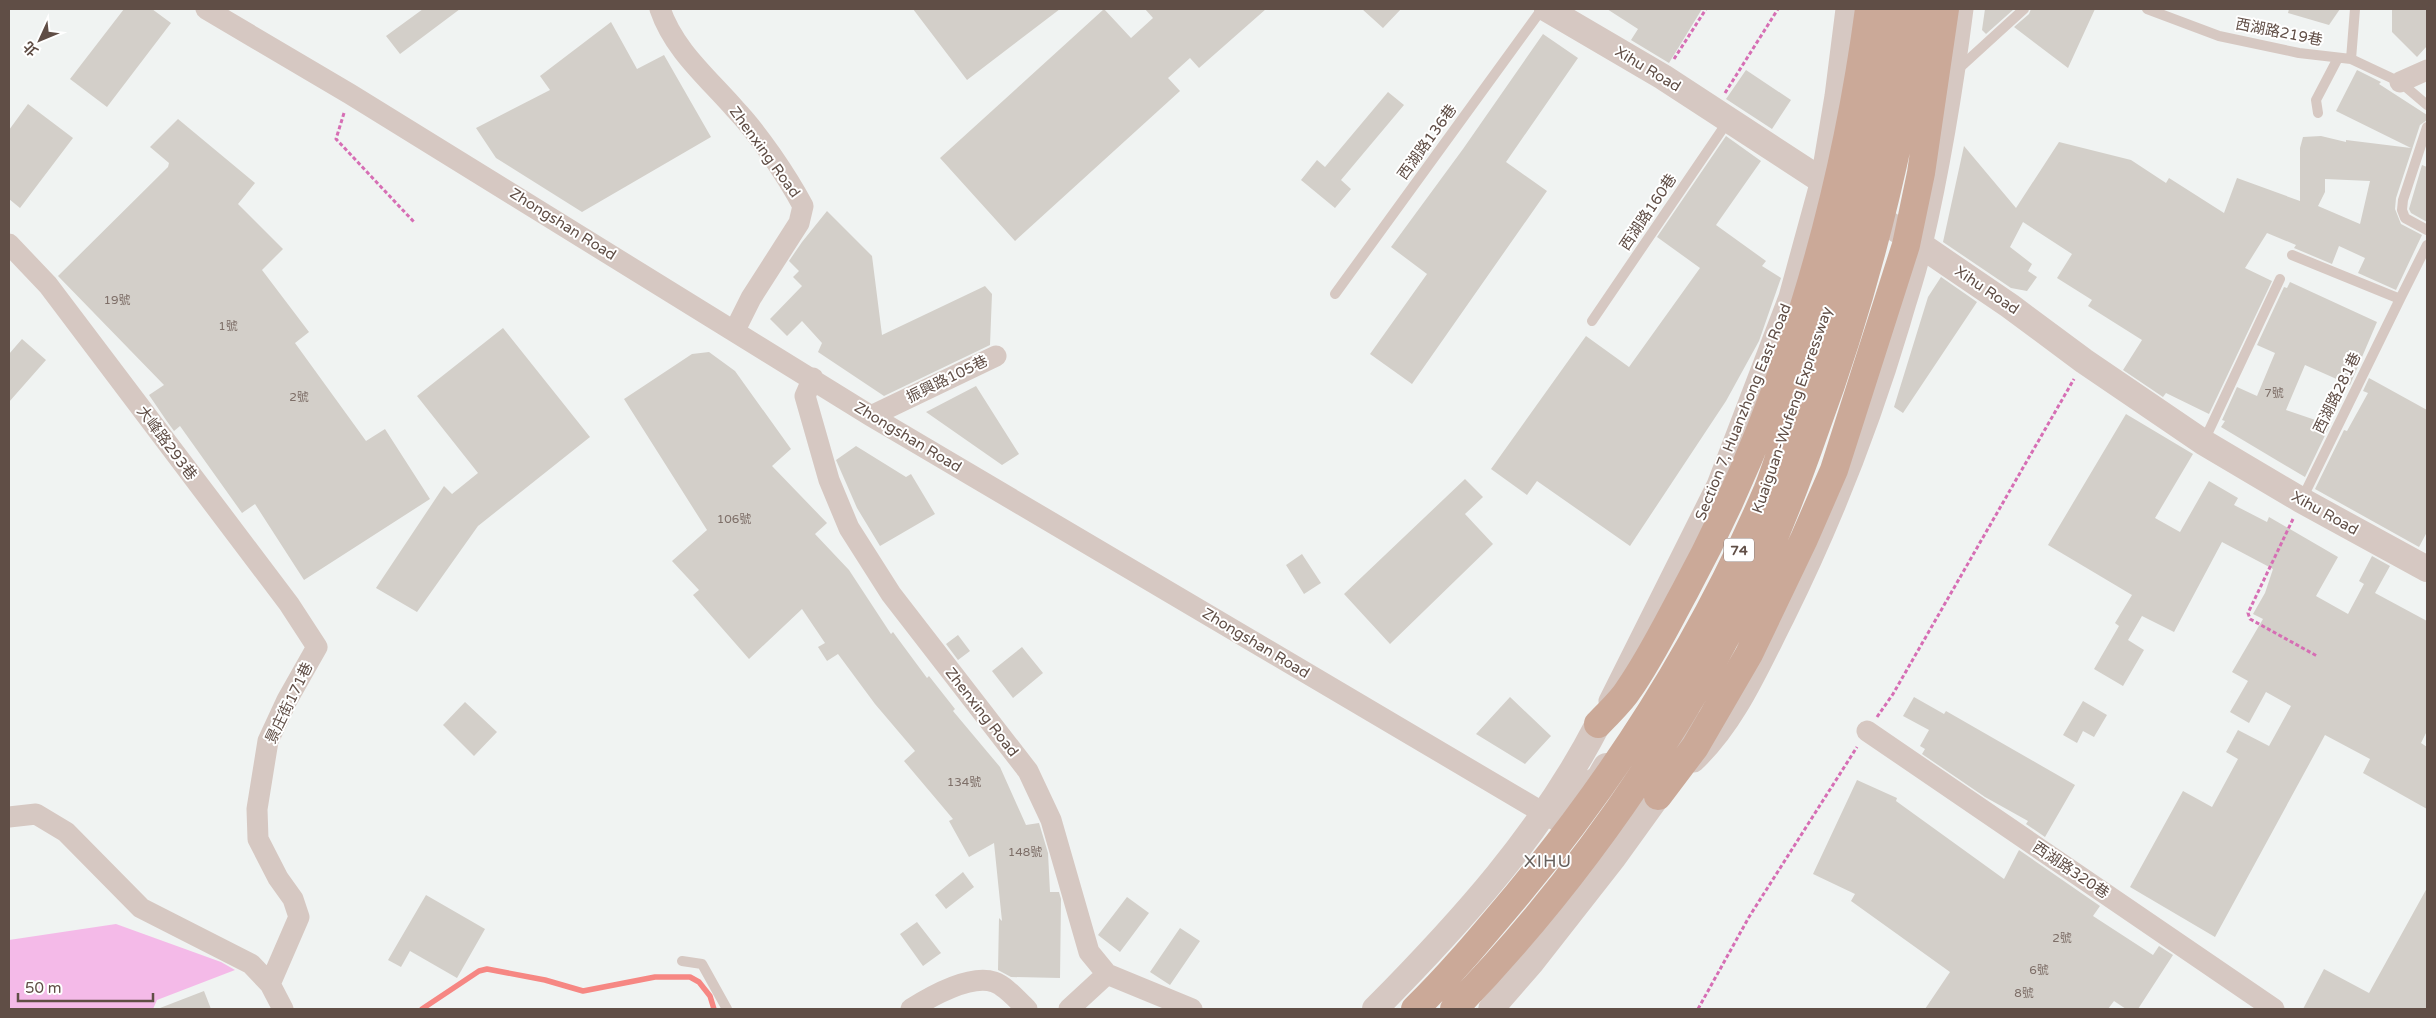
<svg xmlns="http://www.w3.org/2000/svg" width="2436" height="1018" font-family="'Varela Round','Noto Sans TC',sans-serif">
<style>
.green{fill:#f4bae8}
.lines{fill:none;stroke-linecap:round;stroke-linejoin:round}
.stream{stroke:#f68783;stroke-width:5.5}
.building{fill:#d3cfc9;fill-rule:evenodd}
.path{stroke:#d66eb4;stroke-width:3;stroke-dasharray:4 2.5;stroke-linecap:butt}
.service{stroke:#d6c8c2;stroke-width:10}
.minor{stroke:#d6c8c2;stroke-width:21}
.tertiary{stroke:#d6c8c2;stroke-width:26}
.trunk{stroke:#cba998;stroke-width:28}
.labels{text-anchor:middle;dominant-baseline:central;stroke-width:4;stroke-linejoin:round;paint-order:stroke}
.number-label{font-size:12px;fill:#7d6e67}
.shield{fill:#fff;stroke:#90837e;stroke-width:1}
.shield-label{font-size:14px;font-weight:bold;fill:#604e46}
.street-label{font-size:15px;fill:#604e46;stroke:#fff}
.quarter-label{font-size:18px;letter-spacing:1px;fill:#66605c;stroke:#fff}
</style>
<rect width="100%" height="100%" fill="#f0f3f2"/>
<!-- green -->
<path class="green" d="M116 924 221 962 235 970 157 1000 153 1009H9V940Z"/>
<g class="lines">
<!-- stream -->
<path class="stream" d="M422 1009 479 971 487 969 545 980 583 991 655 977H690L699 982 710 996 714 1009"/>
</g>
<!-- building -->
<path class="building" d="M124 9H152L171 23 107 107 70 79Z
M423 9H460L400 54 386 36Z
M913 9H1060L967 80Z
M1104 9 1131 38 1153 18 1145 9H1266L1199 68 1190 58 1168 78 1180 91 1015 241 940 158Z
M1362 9H1401L1383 28Z
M1607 9H1702L1669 63 1631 40 1638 29Z
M1985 9H2014L1986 34 1982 30Z
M2031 9H2095L2068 68 2014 27 2029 14Z
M2289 9H2340L2329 25 2288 13Z
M2392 9H2427V46L2417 57 2392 32Z
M611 22 637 69 664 55 711 137 582 212 496 158 476 128 550 90 540 76Z
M1543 34 1578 58 1506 162 1547 191 1412 384 1370 354 1427 274 1391 247 1463 149Z
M1746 70 1791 100 1772 129 1726 99Z
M2357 70 2381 82 2379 84 2427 115V120L2420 125 2396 198 2395 209 2401 224 2422 235 2396 290 2358 273 2365 258 2339 246 2332 264 2294 248 2296 245 2267 233 2245 268 2272 281 2209 414 2166 393 2163 397 2123 370 2142 340 2088 306 2092 300 2057 278 2072 254 2023 222 2010 247 2032 264 2028 271 2037 277 2027 291 2011 288 1943 242 1964 146 2016 208 2059 142 2131 160 2166 183 2169 178 2224 213 2237 178 2300 201V148L2303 137 2321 136 2346 142V140L2411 148 2336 111ZM2325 179 2370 181 2360 224 2318 206 2325 192Z
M1388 92 1404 105 1341 180 1351 189 1335 208 1301 180 1317 160 1325 167Z
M28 104 73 138 20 208 9 199V130Z
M178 119 255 183 238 204 283 249 262 270 309 332 295 343 366 441 385 429 430 499 304 580 255 504 242 513 180 426 174 431 166 420 149 395 164 385 58 276 168 167 169 163 150 147Z
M1726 136 1761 161 1716 225 1766 261 1762 266 1781 278 1759 341 1726 401 1630 546 1537 481 1527 495 1491 469 1586 336 1629 367 1700 268 1657 237Z
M2422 165 2427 167V222L2411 213 2409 209Z
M827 211 872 256 882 335 985 286 992 294 990 345 884 396 818 352 822 343 802 321 787 336 770 319 802 286 793 277 799 271 789 261 802 242Z
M1941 277 1977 302 1903 413 1894 407 1928 297Z
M2290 282 2377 322 2350 385 2305 365 2286 410 2330 425 2305 477 2221 427 2225 421 2222 420 2237 387 2257 396 2275 353 2257 345 2284 287 2287 288Z
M503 328 590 437 478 526 417 612 376 588 444 486 452 494 478 473 417 396Z
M22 339 46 360 9 402V354Z
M709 352 735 371 791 449 772 466 827 523 815 534 849 570 891 634 893 632 927 678 929 676 955 709 953 711 1000 767 1026 825 1039 823 1048 853 1050 892H1059L1061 899 1060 978 1011 977 998 970 999 918 1002 921 994 843 969 857 949 821 953 819 904 761 915 751 875 704 838 654 827 661 818 647 825 643 802 609 749 659 693 595 699 590 672 561 707 530 624 399 692 354Z
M2369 378 2427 410V532L2419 547 2315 489 2344 430 2347 431 2368 393 2363 391Z
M976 386 1019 454 1002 465 926 412Z
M2126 414 2193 454 2155 518 2180 532 2209 481 2238 498 2234 505 2267 522 2269 517 2338 557 2316 596 2348 614 2364 584 2359 581 2372 556 2390 566 2375 593 2427 621V731L2421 743 2427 747V809L2363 773 2370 759 2325 735 2215 937 2130 887 2183 791 2212 807 2238 759 2226 752 2238 730 2269 746 2291 706 2266 692 2249 723 2230 712 2248 681 2232 672 2263 619 2253 614 2265 593 2273 569 2222 542 2174 632 2142 616 2128 640 2144 650 2123 686 2094 669 2119 626 2115 623 2132 595 2048 545Z
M856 446 906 477 911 474 935 514 880 546 857 508 836 460Z
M1465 479 1483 497 1465 514 1493 544 1390 644 1344 594Z
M1302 554 1321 583 1304 594 1286 565Z
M958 635 970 651 958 660 946 644Z
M1022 647 1043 673 1013 698 992 671Z
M1510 697 1551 736 1525 764 1476 734Z
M1914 697 1944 714 1946 711 2075 785 2045 837 2026 824 2028 821 1985 797 1922 754 1925 749 1920 746 1929 730 1903 716Z
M2083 701 2107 715 2094 737 2083 731 2077 743 2063 735Z
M465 702 497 732 474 756 443 725Z
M1857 780 1897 798 1896 801 2004 879 2019 850 2100 906 2093 916 2153 955 2159 946 2173 955 2138 1009H2126L2114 1001 2108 1009H1925L1950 972 1851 901 1855 894 1813 874Z
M963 872 974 887 946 909 935 895Z
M2427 888V1009H2303L2324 969 2369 993Z
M426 895 485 929 457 978 410 951 401 967 388 960Z
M1127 897 1149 913 1120 952 1098 935Z
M917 922 941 953 923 966 900 934Z
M1180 928 1200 941 1170 985 1150 972Z
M204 991 211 1009H160V1008Z"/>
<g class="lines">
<!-- path -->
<path class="path" d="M1674 59 1706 9
M1725 93 1778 9
M344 113 336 139 414 222
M2293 519 2248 613 2250 619 2317 656
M1877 717 1893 694 2074 379
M1698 1009 1749 917 1857 747"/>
<!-- service -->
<path class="service" d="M2147 9 2219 36 2299 53 2351 59 2400 82 2427 105
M2351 59 2355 9
M1956 71 2024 9
M2318 113 2316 100 2338 58
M2427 127 2403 200 2402 210 2405 218 2427 230
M2292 255 2400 299 2302 499
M1335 294 1542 9
M2400 299 2427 245
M1592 321 1728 121
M2204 441 2280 279
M682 961 702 964 727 1009"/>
<!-- minor -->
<path class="minor" d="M206 9 350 94 871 416 1557 821
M660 9C674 50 707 77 735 109 758 133 787 176 803 206L799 223 751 298 735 330
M2400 82 2427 70
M9 244 48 285 289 604 317 647 287 700 268 741 257 809 258 839 278 878 293 899 299 917 270 984
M813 378 805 396 829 480 849 528 891 594 1028 771 1051 820 1089 952 1107 974 1192 1009
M871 416 996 356
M1609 701 1717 485 1789 297 1821 180 1835 96 1846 9
M1867 731 2274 1009
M1694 762C1735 724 1759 667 1784 618 1832 521 1869 427 1900 323 1907 297 1917 271 1922 245 1940 167 1953 88 1963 9
M9 817 36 814 66 832 141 908 251 964 270 984 283 1009
M911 1009C930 997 970 974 994 982 1006 986 1018 1001 1027 1009
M1069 1009 1107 974"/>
<!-- tertiary -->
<path class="tertiary" d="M1547 9 1663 77 1922 246 2010 306 2084 361 2203 442 2301 500 2427 569
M1545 814 1599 778 1606 766
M1375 1009C1460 923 1542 833 1598 724
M1491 1009 1531 963 1614 857 1658 796 1680 734 1688 720"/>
<!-- trunk -->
<path class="trunk" d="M1598 724C1608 713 1621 702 1629 689 1650 659 1667 624 1685 591 1782 412 1842 211 1869 9
M1658 796 1695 747 1749 654 1804 539 1834 470 1906 245 1921 173 1945 9
M1415 1009C1452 973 1484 934 1517 895 1619 772 1704 638 1767 491 1777 466 1784 441 1793 416 1813 357 1832 297 1848 237 1868 162 1888 86 1894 9
M1454 1009C1566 894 1661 759 1737 617 1768 557 1793 493 1815 430 1850 335 1878 236 1899 137 1907 95 1911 51 1917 9"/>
</g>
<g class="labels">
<!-- number labels -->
<g class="number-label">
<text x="117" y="300">19號</text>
<text x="228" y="326">1號</text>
<text x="2274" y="393">7號</text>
<text x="299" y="397">2號</text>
<text x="734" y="519">106號</text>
<text x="964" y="782">134號</text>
<text x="1025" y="852">148號</text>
<text x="2062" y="938">2號</text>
<text x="2039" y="970">6號</text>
<text x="2024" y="993">8號</text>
</g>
<!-- shield labels -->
<rect class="shield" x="1724" y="538.5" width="30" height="23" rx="4"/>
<g class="shield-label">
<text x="1739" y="550">74</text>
</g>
<!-- street labels -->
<g class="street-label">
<text transform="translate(2279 32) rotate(11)">西湖路219巷</text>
<text transform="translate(1648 69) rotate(31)">Xihu Road</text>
<text transform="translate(1427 142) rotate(-54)">西湖路136巷</text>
<text transform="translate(765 152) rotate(54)">Zhenxing Road</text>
<text transform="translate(1648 212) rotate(-56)">西湖路160巷</text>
<text transform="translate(563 224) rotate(32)">Zhongshan Road</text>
<text transform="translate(1987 290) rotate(34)">Xihu Road</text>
<text transform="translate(947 379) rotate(-26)">振興路105巷</text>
<text transform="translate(2337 393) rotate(-64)">西湖路281巷</text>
<text transform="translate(1792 410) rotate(-71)">Kuaiguan-Wufeng Expressway</text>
<text transform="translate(1743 412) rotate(-68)">Section 7, Huanzhong East Road</text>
<text transform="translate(908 437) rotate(31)">Zhongshan Road</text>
<text transform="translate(167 443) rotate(53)">大峰路293巷</text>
<text transform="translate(2325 513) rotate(29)">Xihu Road</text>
<text transform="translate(1256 643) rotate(31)">Zhongshan Road</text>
<text transform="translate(289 703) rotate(-64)">景庄街171巷</text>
<text transform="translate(982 712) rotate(52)">Zhenxing Road</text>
<text transform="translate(2071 870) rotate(34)">西湖路320巷</text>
</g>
<!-- quarter labels -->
<g class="quarter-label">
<text x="1548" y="861">XIHU</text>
</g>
</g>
<!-- border -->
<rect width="2436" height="1018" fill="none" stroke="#604e46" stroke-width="20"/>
<!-- north arrow -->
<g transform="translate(40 40) rotate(226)" stroke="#ffffff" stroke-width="4" paint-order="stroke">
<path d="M0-4L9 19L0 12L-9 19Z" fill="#604e46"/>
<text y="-8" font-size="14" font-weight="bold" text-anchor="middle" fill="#604e46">北</text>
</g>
<!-- scale -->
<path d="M18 993v8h135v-8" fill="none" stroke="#604e46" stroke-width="2.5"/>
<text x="25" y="993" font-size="15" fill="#604e46" stroke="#ffffff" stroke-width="4" paint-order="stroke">50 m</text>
</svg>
